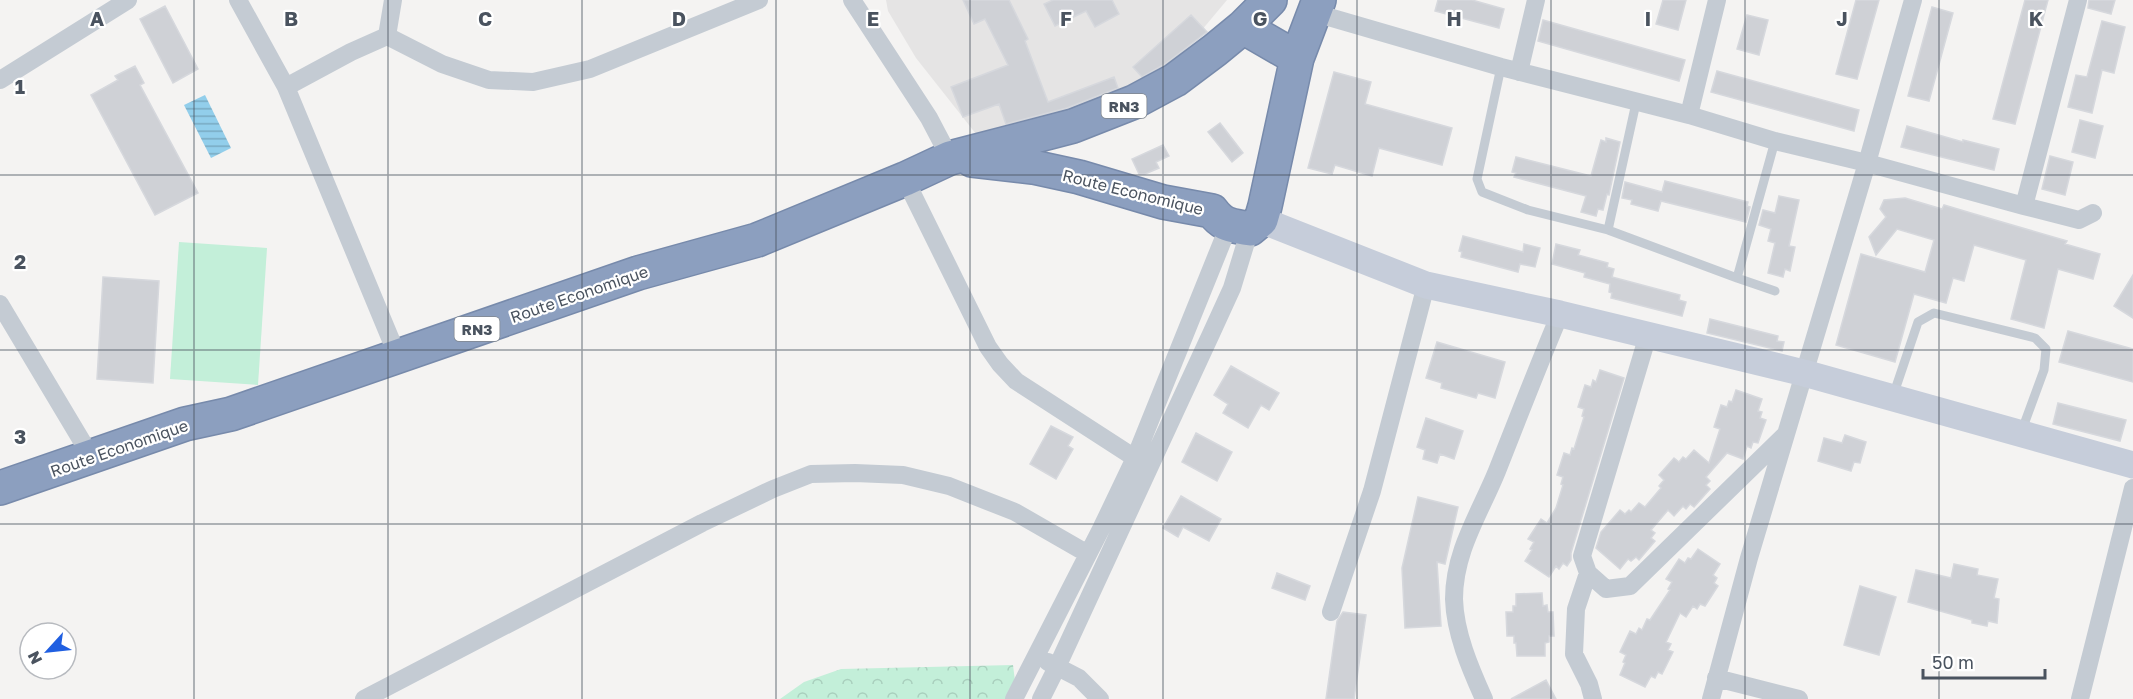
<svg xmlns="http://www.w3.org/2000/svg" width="2133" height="699" font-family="'Golos Text',sans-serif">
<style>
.education{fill:#e5e4e4}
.forest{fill:url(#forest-crowns)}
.pitch{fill:#c3efd9}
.water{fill:url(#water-rules)}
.building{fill:#cfd1d6;stroke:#d6d8dd;stroke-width:1.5}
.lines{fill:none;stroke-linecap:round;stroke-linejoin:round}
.highway-casing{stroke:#778aab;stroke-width:36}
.lane{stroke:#c4cbd3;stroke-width:9}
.street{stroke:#c4cbd3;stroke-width:18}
.secondary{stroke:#c6cdda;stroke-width:27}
.highway{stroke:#8c9fbf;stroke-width:33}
.grid{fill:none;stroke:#4a535f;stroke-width:1.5;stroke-opacity:0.55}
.labels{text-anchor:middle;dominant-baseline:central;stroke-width:4.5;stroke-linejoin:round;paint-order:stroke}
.shield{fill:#fff;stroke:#80878f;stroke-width:1.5}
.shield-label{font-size:15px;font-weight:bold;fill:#4a535f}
.street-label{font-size:16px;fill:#4a535f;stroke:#fff}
.grid-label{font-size:20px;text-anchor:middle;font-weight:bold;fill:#4a535f;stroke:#fff;stroke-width:4.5;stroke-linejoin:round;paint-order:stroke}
</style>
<defs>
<pattern id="forest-crowns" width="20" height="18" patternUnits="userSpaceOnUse" patternTransform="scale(1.5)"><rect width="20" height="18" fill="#c3efd9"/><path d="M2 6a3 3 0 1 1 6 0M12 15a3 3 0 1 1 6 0" fill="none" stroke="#a9cfbd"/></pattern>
<pattern id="water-rules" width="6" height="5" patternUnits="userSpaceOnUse" patternTransform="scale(1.5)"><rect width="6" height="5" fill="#92ceeb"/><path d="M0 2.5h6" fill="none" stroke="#79aac2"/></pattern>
</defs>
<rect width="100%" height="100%" fill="#f4f3f2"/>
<!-- education -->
<path class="education" d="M886 0H1227L1139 105 995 158 916 58 888 11Z"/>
<!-- forest -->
<path class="forest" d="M1013 665 1015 681 1006 699H780L804 682 841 669Z"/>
<!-- pitch -->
<path class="pitch" d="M179 242 267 248 258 385 170 379Z"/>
<!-- water -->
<path class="water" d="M205 95 231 148 211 158 184 105Z"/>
<!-- building -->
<path class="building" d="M963 0H1009L1028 39 1025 41 1048 102 1114 77 1118 88 1067 108 1006 124 999 104 963 117 951 87 1008 65 985 19 974 24Z
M1053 0H1112L1119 14 1095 27 1086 11 1055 26 1044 4Z
M1438 0H1472L1504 9 1499 28 1435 11Z
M1663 0H1686L1678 30 1656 24Z
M1856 0H1879L1857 79 1836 74Z
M2025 0H2048L2015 124 1993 119Z
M2089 0H2115L2111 14 2088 8Z
M165 6 198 69 173 83 140 19Z
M1932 7 1953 13 1929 101 1908 96Z
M1191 15 1207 32 1165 64 1142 77 1133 67Z
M1747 15 1768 20 1759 55 1737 49Z
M1543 20 1685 60 1679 81 1538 41Z
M2102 21 2125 27 2114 73 2102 70 2092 113 2068 107 2076 75 2087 77Z
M135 66 144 83 140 85 198 193 155 215 91 95 118 80 115 76Z
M1717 71 1859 110 1854 131 1711 92Z
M1334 72 1371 82 1365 104 1452 128 1442 165 1379 148 1372 176 1335 165 1332 174 1308 168Z
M2080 120 2103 126 2095 158 2072 152Z
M1220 123 1243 153 1232 162 1208 132Z
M1907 126 1963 142V140L1999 149 1994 170 1901 147Z
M1606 138 1620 142 1609 195 1607 194 1603 210 1598 209 1596 216 1581 212 1586 196 1514 177 1516 173 1512 172 1516 157 1591 176 1601 140 1606 142Z
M1163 145 1169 156 1156 162 1159 168 1145 174H1139L1132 159Z
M2050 156 2073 162 2065 195 2042 189Z
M1665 181 1748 202 1747 206 1750 207 1746 222 1661 201 1658 211 1631 204 1632 200 1622 198 1625 182 1662 192Z
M1779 196 1799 200 1789 246 1795 247 1790 271 1785 269 1783 277 1768 273 1775 243 1768 241 1771 229 1759 225 1763 210 1775 213Z
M1905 198 1942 209 1944 205 1971 213 2067 241 2065 244 2100 254 2093 279 2058 269 2044 328 2011 319 2026 260 1974 245 1964 281 1953 278 1946 303 1914 294 1895 362 1836 345 1861 254 1925 272 1934 240 1897 229 1876 255 1869 237 1886 217 1880 209 1884 200Z
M1463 236 1523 252 1524 244 1540 248 1535 267 1520 264 1518 272 1461 257 1462 252 1459 251Z
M1556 244 1580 250 1578 255 1608 263 1607 267 1614 269 1612 277 1680 295 1679 300 1686 302 1682 316 1611 298 1612 293 1609 292 1610 284 1584 277 1585 273 1552 264Z
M2133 275V318L2114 306Z
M103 277 159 281 153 383 97 379Z
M1710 319 1778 336 1777 341 1784 342 1782 351 1707 333Z
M2068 331 2133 349V382L2059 362Z
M1437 342 1505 362 1495 398 1478 393 1476 398 1441 388 1442 383 1426 378Z
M1231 366 1279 393 1269 410 1261 405 1248 428 1223 413 1228 404 1214 395Z
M1600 370 1624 378 1571 553V560L1567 566 1563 563 1559 569 1556 566 1549 577 1525 561 1532 550 1530 549 1534 542 1528 539 1541 519 1547 523 1556 508 1563 485 1561 484 1563 477 1557 475 1564 453 1570 455 1572 448 1574 449 1584 417 1582 416 1584 409 1578 407 1585 385 1591 387 1593 380 1596 382Z
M1736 390 1762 399 1758 411 1762 412 1760 418 1766 420 1758 443 1753 442 1751 448 1747 446 1743 459 1727 453 1706 477 1710 481 1706 485 1710 489 1694 507 1690 504 1686 509 1683 506 1674 516 1668 510 1651 530 1655 533 1651 538 1655 541 1639 560 1636 557 1631 561 1628 559 1620 569 1596 548 1601 532 1620 510 1625 514 1629 510 1631 512 1639 503 1645 507 1661 488 1659 486 1664 480 1659 475 1674 458 1679 462 1683 457 1686 459 1694 450 1709 463 1720 429 1714 427 1721 405 1727 407 1729 401 1732 402Z
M2058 403 2126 420 2120 441 2053 424Z
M1426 418 1463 431 1454 459 1440 454 1437 463 1423 459 1425 450 1417 447Z
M1051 426 1073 437 1068 446 1073 449 1056 479 1030 464Z
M1196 433 1232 452 1217 481 1182 462Z
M1845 435 1866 442 1860 463 1854 462 1851 471 1818 461 1824 438 1842 443Z
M1181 496 1221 519 1209 541 1183 527 1178 537 1163 528Z
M1418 497 1458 507 1445 564 1437 562 1441 626 1405 628 1402 568Z
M1698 549 1720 564 1713 575 1717 578 1714 583 1718 586 1705 606 1700 604 1697 609 1693 606 1686 617 1680 613 1666 642 1671 644 1668 650 1673 652 1662 674 1658 672 1655 678 1651 676 1645 687 1620 675 1625 663 1623 662 1626 655 1620 652 1630 631 1636 634 1639 628 1642 630 1647 619 1650 620 1670 590 1668 589 1672 582 1666 579 1679 559 1685 563 1688 558 1691 559Z
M1954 564 1978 569 1977 575 1998 579 1994 598 1999 599 1997 623 1988 621 1987 626 1972 623V620L1908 602 1916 570 1951 578Z
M1277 573 1310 586 1305 600 1272 588Z
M1860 586 1896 597 1879 655 1844 645Z
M1542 593 1543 606 1547 605 1548 612H1553L1554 636H1549V642L1545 643V656H1517L1516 643H1514V636H1507L1506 612H1513V606H1516V594Z
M1343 612 1366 615 1354 699H1326L1337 621Z
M1546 680 1556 699H1511Z"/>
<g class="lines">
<defs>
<path id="highway" d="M1243 27 1297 58
M972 160 1033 167 1079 177 1163 202 1212 211C1224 227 1232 225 1250 229L1261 220 1265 206 1297 58 1319 0
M0 488 185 424 231 414 638 273 757 240 905 179 950 158 1073 126 1134 102 1175 80 1215 50 1243 27 1270 0"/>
</defs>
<!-- highway casing -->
<use href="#highway" class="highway-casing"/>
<!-- lane -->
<path class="lane" d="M1501 67 1477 179 1482 192 1528 210 1608 230 1737 278
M1775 141 1737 278 1775 291
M1608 230 1636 103
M1893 396 1918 322 1934 313 2035 338 2046 349 2044 370 2022 430"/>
<!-- street -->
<path class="street" d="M238 0 286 87 398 357
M852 0 929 118 950 158
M1315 13 1501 67 1689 115 1775 141 1867 163 2024 206 2079 220 2093 213
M387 36 442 64 489 80 533 82 590 69 759 0
M1519 72 1536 0
M0 80 128 0
M286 87 351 52 387 36 393 0
M1689 115 1717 0
M905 179 988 347 1000 364 1016 381 1135 458
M2024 206 2078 0
M0 304 92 458
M1648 335 1582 556 1588 573 1606 589 1630 586 1784 436
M1588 573 1576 609 1574 654 1589 684 1593 699
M1331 612 1372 491 1426 285
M1048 662 1079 678 1100 699
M1716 678 1799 699
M364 699 702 523 773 489 811 474 855 473 903 475 949 486 1015 512 1088 554
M1014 699 1102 527 1135 458 1229 225
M1041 699 1057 667 1211 334 1232 288 1250 229
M1484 699C1470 668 1455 633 1454 599 1454 551 1480 513 1497 471 1518 418 1538 366 1560 314
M1711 699 1749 558 1867 163 1913 0
M2080 699 2133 488"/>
<!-- secondary -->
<path class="secondary" d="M1261 220 1426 285 1560 314 1804 373 2133 465"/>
<!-- highway -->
<use href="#highway" class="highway"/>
</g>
<!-- grid -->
<path class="grid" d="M194 0V699M388 0V699M582 0V699M776 0V699M970 0V699M1163 0V699M1357 0V699M1551 0V699M1745 0V699M1939 0V699M0 175H2133M0 350H2133M0 524H2133"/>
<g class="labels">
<!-- shield labels -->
<g class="shield">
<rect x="1101.5" y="94" width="45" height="24" rx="4.5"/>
<rect x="454.5" y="317" width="45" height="24" rx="4.5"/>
</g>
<g class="shield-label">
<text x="1124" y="106">RN3</text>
<text x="477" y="329">RN3</text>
</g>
<!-- street labels -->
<g class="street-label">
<text transform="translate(1133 192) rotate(14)">Route Economique</text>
<text transform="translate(579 294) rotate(-19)">Route Economique</text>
<text transform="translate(119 448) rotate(-19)">Route Economique</text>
</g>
</g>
<g class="grid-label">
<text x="97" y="26">A</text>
<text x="291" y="26">B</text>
<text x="485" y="26">C</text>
<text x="679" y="26">D</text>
<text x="873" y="26">E</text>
<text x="1066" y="26">F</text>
<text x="1260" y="26">G</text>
<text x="1454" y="26">H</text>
<text x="1648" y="26">I</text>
<text x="1842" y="26">J</text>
<text x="2036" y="26">K</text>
<text x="20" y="94">1</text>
<text x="20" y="269">2</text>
<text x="20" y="444">3</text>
</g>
<!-- north arrow -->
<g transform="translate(48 651) rotate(243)"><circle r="28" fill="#ffffff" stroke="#b7babf" stroke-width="1.5"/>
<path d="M0-4.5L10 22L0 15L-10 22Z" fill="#205fe1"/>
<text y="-9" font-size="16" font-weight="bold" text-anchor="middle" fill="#4a535f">N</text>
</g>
<!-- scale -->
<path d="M1923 669v9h122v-9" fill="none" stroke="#4a535f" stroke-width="3"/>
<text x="1932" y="669" font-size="18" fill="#4a535f" stroke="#ffffff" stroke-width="4.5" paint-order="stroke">50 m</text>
</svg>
